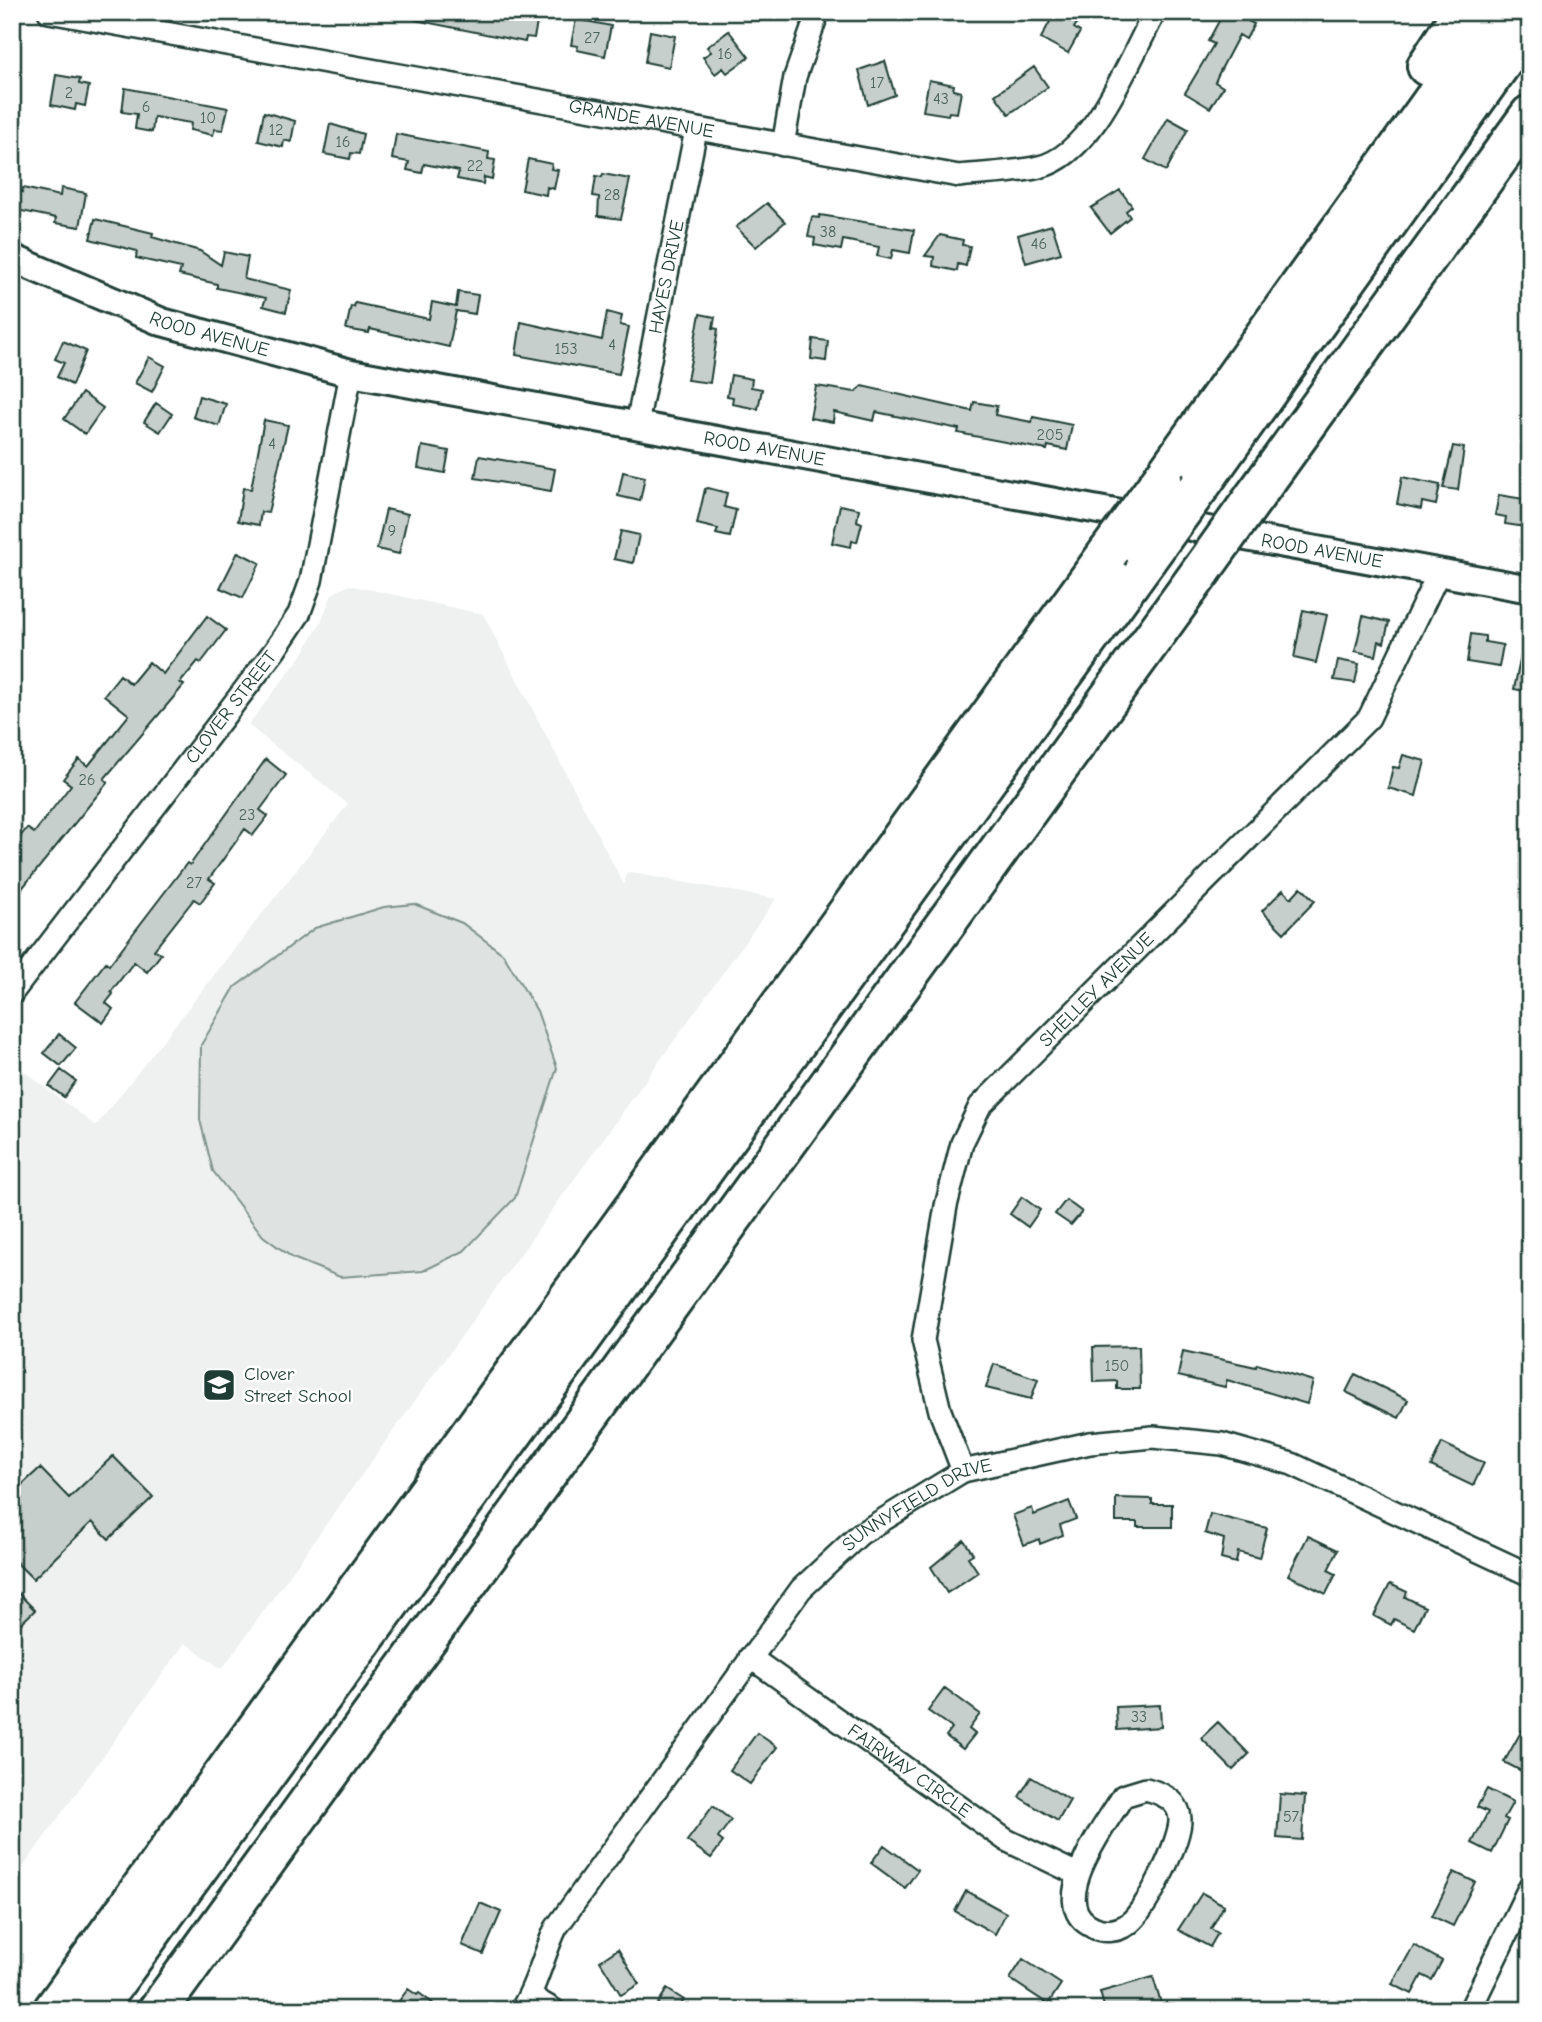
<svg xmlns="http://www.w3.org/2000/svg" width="1542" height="2022" font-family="'Comic Neue',sans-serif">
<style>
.built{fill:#eef1f0}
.green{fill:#dee3e2;stroke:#7e908b;stroke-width:2}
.building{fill:#c7cfcc;stroke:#1f3d34;stroke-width:2}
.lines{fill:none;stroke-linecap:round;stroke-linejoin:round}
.minor-casing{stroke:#1f3d34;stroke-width:26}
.tertiary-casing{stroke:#1f3d34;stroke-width:32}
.motorway-casing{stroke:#1f3d34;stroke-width:44}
.minor{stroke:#fff;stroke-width:21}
.tertiary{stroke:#fff;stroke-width:26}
.motorway{stroke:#fff;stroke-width:38}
.motorway-bridge-casing{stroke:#1f3d34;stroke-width:44;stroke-linecap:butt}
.motorway-bridge{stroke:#fff;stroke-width:38}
.labels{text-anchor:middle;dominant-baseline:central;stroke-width:5;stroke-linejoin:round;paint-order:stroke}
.number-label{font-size:16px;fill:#49625a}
.street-label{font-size:19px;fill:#1f3d34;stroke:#fff}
.poi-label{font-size:19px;fill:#1f3d34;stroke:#fff;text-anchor:start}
</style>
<rect width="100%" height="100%" fill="#fff"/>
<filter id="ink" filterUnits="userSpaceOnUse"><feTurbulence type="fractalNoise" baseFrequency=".0143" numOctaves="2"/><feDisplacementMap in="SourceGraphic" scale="14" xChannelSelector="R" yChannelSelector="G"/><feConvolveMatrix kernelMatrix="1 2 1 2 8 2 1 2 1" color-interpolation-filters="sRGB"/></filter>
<g filter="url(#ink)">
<!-- built -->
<path class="built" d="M349 585 483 614 624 885 627 872 776 899 222 1669 185 1643 12 1882V1062L96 1126 348 804 248 725 302 655 321 622 332 594Z"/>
<!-- green -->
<path class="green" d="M414 904 462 923 503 954 537 1011 557 1068 515 1198 464 1251 423 1271 340 1277 293 1258 263 1236 213 1171 200 1120 201 1045 235 987 315 928 384 907Z"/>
<!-- building -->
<path class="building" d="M416 12H531L530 16 538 18 534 38 526 37 525 42 415 20Z
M1061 12 1079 20 1074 28 1080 32 1068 53 1041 38 1053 16 1057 19Z
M1224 12H1252L1248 21 1254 24 1246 39 1239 35 1218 75 1215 82 1223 87 1210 108 1185 93 1214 44 1208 41Z
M576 19 611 26 605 56 577 50 578 46 571 45Z
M650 31 675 36 669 67 645 62Z
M729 31 749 57 727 73 723 68 715 74 703 57 711 52 707 47Z
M885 61 895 95 868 105 859 70Z
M1034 67 1048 87 1009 114 995 95Z
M56 75 80 79 79 84 89 86 85 106 76 104 75 110 51 105Z
M929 80 954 85 953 90 961 92 957 113 949 112 948 115 923 111Z
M125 88 228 108 223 130 215 129 213 135 190 130 191 123 154 117 152 132 135 129 137 114 122 112Z
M264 112 295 121 291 142 284 140 283 147 258 141Z
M1168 118 1188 129 1166 171 1145 159Z
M330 124 363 134 359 154 351 153 350 159 324 154Z
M396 134 489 152 488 159 495 160 492 179 484 177 483 184 457 179 459 171 424 164 422 173 407 170 409 162 392 159Z
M528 159 552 164 551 169 558 170 554 189 547 187 546 195 522 190Z
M603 174 630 179 621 219 598 216 599 197 593 196 596 176 602 177Z
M23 188 60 196 61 188 86 193 80 227 55 223 56 218 12 209V189L22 192Z
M1120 190 1132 206 1126 211 1130 217 1110 233 1091 208Z
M767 203 785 222 756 247 736 227Z
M820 215 914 230 910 253 893 250 891 259 877 256 879 247 843 240 841 250 814 245 815 238 808 237 812 217 819 218Z
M95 219 153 233 152 237 200 251 221 265 224 252 248 257 244 279 291 290 286 312 263 306 266 298 217 288V284L179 275 181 268 136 258 137 251 90 239Z
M1052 225 1061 253 1026 263 1018 235Z
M940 235 963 240 962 245 970 246 966 266 958 264 957 271 933 266 934 257 925 256Z
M458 292 478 295 475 314 456 311 449 347 370 329 369 333 346 329 351 306 354 307 355 303 429 319 432 302 456 307Z
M607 312 622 316 620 325 629 327 619 374 516 355 521 322 602 340Z
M700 314 715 317 713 328 718 329 710 383 687 380Z
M813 339 828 341 826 361 811 359Z
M63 341 86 351 72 385 57 377 64 363 55 359Z
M149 357 165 366 152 392 135 383Z
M731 375 752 379 751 387 762 389 758 409 732 404 733 397 727 396Z
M816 386 855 392 862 386 972 411 974 402 997 406 995 415 1032 422 1033 417 1072 425 1067 450 1048 446 1047 450 958 433 959 429 876 412 874 421 834 412 833 422 810 418Z
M82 393 103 408 85 434 64 419Z
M199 396 226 404 219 426 193 417Z
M156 403 172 414 160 432 144 422Z
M264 420 288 425 268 513 261 512 259 525 238 521 243 488 251 489Z
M422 446 449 451 445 473 418 468Z
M1453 446 1464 448 1458 490 1443 488Z
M479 456 555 469 551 491 475 478Z
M623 472 645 477 640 501 618 496Z
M1402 477 1440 485 1436 505 1422 502 1421 509 1397 504Z
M708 488 727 493 724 507 736 510 730 537 716 534 718 529 697 524 705 489Z
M1499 495 1530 500 1526 527 1505 524 1506 517 1495 515Z
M840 505 859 509 857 521 862 523 857 542 852 541 851 547 832 543Z
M386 509 408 514 399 554 377 549Z
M621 531 639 535 633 563 614 559Z
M238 552 260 563 243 598 220 588Z
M1303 610 1327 615 1316 663 1294 658Z
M207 616 226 630 201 663 198 661 180 683 184 685 104 779 108 782 12 901V847L27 828 34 833 71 785 63 779 79 759 88 766 129 715 104 695 120 675 131 684 149 662 163 674Z
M1363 616 1389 622 1384 643 1379 641 1376 656 1355 651Z
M1471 634 1485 636V642L1503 645 1499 667 1467 662Z
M1523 646 1530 647V692L1514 689Z
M1338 660 1359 664 1355 683 1334 680Z
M1403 755 1425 761 1416 796 1388 788 1393 767 1399 768Z
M266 759 286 775 260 810 268 816 253 835 245 829 209 879 215 883 200 903 194 899 154 950 161 954 147 972 134 962 111 992 113 994 106 1003 113 1009 103 1023 75 1002 106 962 109 965 187 863 190 865Z
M1301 887 1315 901 1284 933 1262 911 1283 890 1291 898Z
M59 1034 76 1048 61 1066 44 1053Z
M61 1070 76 1081 64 1097 49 1086Z
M1022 1197 1040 1210 1028 1227 1010 1214Z
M1066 1200 1082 1212 1071 1225 1055 1214Z
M1139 1346 1140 1389H1117V1381L1094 1382 1093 1347Z
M1183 1351 1256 1367 1257 1364 1313 1381 1307 1404 1227 1380 1225 1387 1178 1376Z
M994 1364 1038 1379 1031 1399 986 1388Z
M1355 1374 1408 1400 1399 1418 1346 1392Z
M1442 1443 1484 1463 1473 1486 1431 1466Z
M113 1456 153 1497 109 1539 92 1522 33 1579 12 1558V1494L40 1468 69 1498Z
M1116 1498 1152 1499V1504H1172V1527H1137V1522H1116Z
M1069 1501 1076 1519 1060 1525 1063 1535 1040 1544 1039 1539 1024 1545 1013 1515 1032 1508 1034 1515Z
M1210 1514 1267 1528 1259 1558 1238 1552 1236 1563 1221 1559 1224 1539 1205 1533Z
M1308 1536 1338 1550 1328 1570 1336 1574 1326 1594 1288 1575Z
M964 1540 973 1554 968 1557 978 1572 947 1593 931 1567Z
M1390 1584 1407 1592 1405 1597 1425 1607 1414 1629 1394 1619 1391 1625 1374 1616Z
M12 1587 35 1610 12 1632Z
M945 1688 980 1714 969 1729 975 1734 963 1749 946 1736 952 1728 928 1711Z
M1160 1705 1161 1727 1117 1730 1116 1707Z
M1530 1716V1764L1525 1773 1504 1762Z
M1218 1722 1249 1754 1233 1770 1201 1738Z
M757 1733 777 1747 750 1784 730 1770Z
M1031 1777 1070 1800 1058 1821 1019 1797Z
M1487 1789 1513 1802 1504 1818 1508 1820 1492 1853 1472 1843 1488 1812 1477 1807Z
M1280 1794 1305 1796 1302 1840 1277 1838Z
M713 1806 731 1820 718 1838 723 1842 711 1858 687 1841Z
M884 1845 918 1870 905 1888 871 1863Z
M1454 1872 1475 1882 1453 1926 1432 1916Z
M966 1891 1006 1913 995 1934 955 1911Z
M1202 1893 1224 1905 1211 1929 1218 1933 1210 1947 1178 1930Z
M480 1903 501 1912 483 1954 462 1945Z
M1414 1945 1442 1961 1432 1980 1422 1975 1412 1994 1392 1984Z
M618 1949 639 1984 621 1995 600 1961Z
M1023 1959 1061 1984 1048 2004 1010 1979Z
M1153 1977 1163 2010H1105L1100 1992Z
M408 1989 417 1995 419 1993 442 2010H407L399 2001Z
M667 1989 684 2000 677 2010H665L657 2005Z"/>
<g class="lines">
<defs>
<g id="minor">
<path id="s1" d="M49 12 959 176C985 173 1014 173 1039 167 1094 155 1130 58 1155 12"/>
<path d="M783 145 795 77 818 12"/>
<path id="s2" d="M637 424 696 130"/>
<path id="s3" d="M12 993 275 650 299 614 311 581 351 373"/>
<path id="s4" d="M963 1471 940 1411 923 1340 946 1206 962 1143 980 1106 1369 718 1439 572"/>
<path id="s5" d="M750 1657 1006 1840 1077 1874"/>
<path d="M1146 1789C1161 1793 1179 1800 1180 1819 1181 1840 1146 1912 1128 1924 1118 1931 1104 1933 1093 1927 1043 1905 1107 1823 1123 1796Z"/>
<path d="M530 1996 554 2010"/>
<path id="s6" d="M521 2010C537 1986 543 1955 556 1928L801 1589 860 1534 963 1471 1090 1443 1153 1437 1222 1444 1292 1464 1530 1575"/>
<path d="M1470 2010 1530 1886"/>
</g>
<g id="tertiary">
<path id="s7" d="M12 258 162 322 351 373 1530 589"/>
</g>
<path id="motorway" d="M1427 66 1462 12
M1162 479 1496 12
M1200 486 1530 23
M1255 496 1530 115
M53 2010 1108 553
M95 2010 1146 560
M158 2010 1202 570"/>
</defs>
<!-- minor casing -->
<use href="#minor" class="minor-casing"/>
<!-- tertiary casing -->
<use href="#tertiary" class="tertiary-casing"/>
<!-- motorway casing -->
<use href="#motorway" class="motorway-casing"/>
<!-- minor -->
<use href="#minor" class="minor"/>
<!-- tertiary -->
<use href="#tertiary" class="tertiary"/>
<!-- motorway -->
<use href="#motorway" class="motorway"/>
<defs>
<path id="motorway-bridge" d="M1108 553 1162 479
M1146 560 1200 486
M1202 570 1255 496"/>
</defs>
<!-- motorway-bridge casing -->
<use href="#motorway-bridge" class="motorway-bridge-casing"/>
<!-- motorway-bridge -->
<use href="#motorway-bridge" class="motorway-bridge"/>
</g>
</g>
<!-- icons -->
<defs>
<symbol id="school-square" viewBox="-11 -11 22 22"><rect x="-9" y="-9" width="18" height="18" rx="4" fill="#1f3d34" stroke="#fff"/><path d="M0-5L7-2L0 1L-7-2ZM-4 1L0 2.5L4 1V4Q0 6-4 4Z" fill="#fff"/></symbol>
</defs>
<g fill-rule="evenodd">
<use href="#school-square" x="200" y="1366" width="38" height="38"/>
</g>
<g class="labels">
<!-- number labels -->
<g class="number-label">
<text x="592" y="38">27</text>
<text x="725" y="54">16</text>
<text x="877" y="83">17</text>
<text x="69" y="93">2</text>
<text x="941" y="99">43</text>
<text x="146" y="107">6</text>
<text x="208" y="118">10</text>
<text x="276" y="130">12</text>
<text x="343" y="142">16</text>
<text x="475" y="166">22</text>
<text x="612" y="195">28</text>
<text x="828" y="232">38</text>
<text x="1039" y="244">46</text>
<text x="612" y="345">4</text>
<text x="566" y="349">153</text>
<text x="1050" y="435">205</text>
<text x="272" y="444">4</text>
<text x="392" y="531">9</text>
<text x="87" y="780">26</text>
<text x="247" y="815">23</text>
<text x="194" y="883">27</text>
<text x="1117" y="1366">150</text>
<text x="1139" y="1717">33</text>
<text x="1291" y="1817">57</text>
</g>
<!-- street labels -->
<g class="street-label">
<text stroke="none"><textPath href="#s1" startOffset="602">GRANDE AVENUE</textPath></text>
<text stroke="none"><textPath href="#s2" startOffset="150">HAYES DRIVE</textPath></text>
<text stroke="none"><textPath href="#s7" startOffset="212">ROOD AVENUE</textPath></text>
<text stroke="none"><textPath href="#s7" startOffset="779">ROOD AVENUE</textPath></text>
<text stroke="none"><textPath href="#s7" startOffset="1346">ROOD AVENUE</textPath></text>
<text stroke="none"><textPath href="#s3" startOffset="360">CLOVER STREET</textPath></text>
<text stroke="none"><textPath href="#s4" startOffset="544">SHELLEY AVENUE</textPath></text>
<text stroke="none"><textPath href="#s6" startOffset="653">SUNNYFIELD DRIVE</textPath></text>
<text stroke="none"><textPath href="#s5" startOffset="196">FAIRWAY CIRCLE</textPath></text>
</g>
<!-- poi labels -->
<g class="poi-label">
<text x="244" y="1374">Clover<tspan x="244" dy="22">Street School</tspan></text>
</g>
</g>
<!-- margin -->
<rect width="1542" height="2022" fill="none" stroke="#fff" stroke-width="42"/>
<rect x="21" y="21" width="1500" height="1980" fill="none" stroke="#1f3d34" stroke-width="2.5" filter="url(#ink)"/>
</svg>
